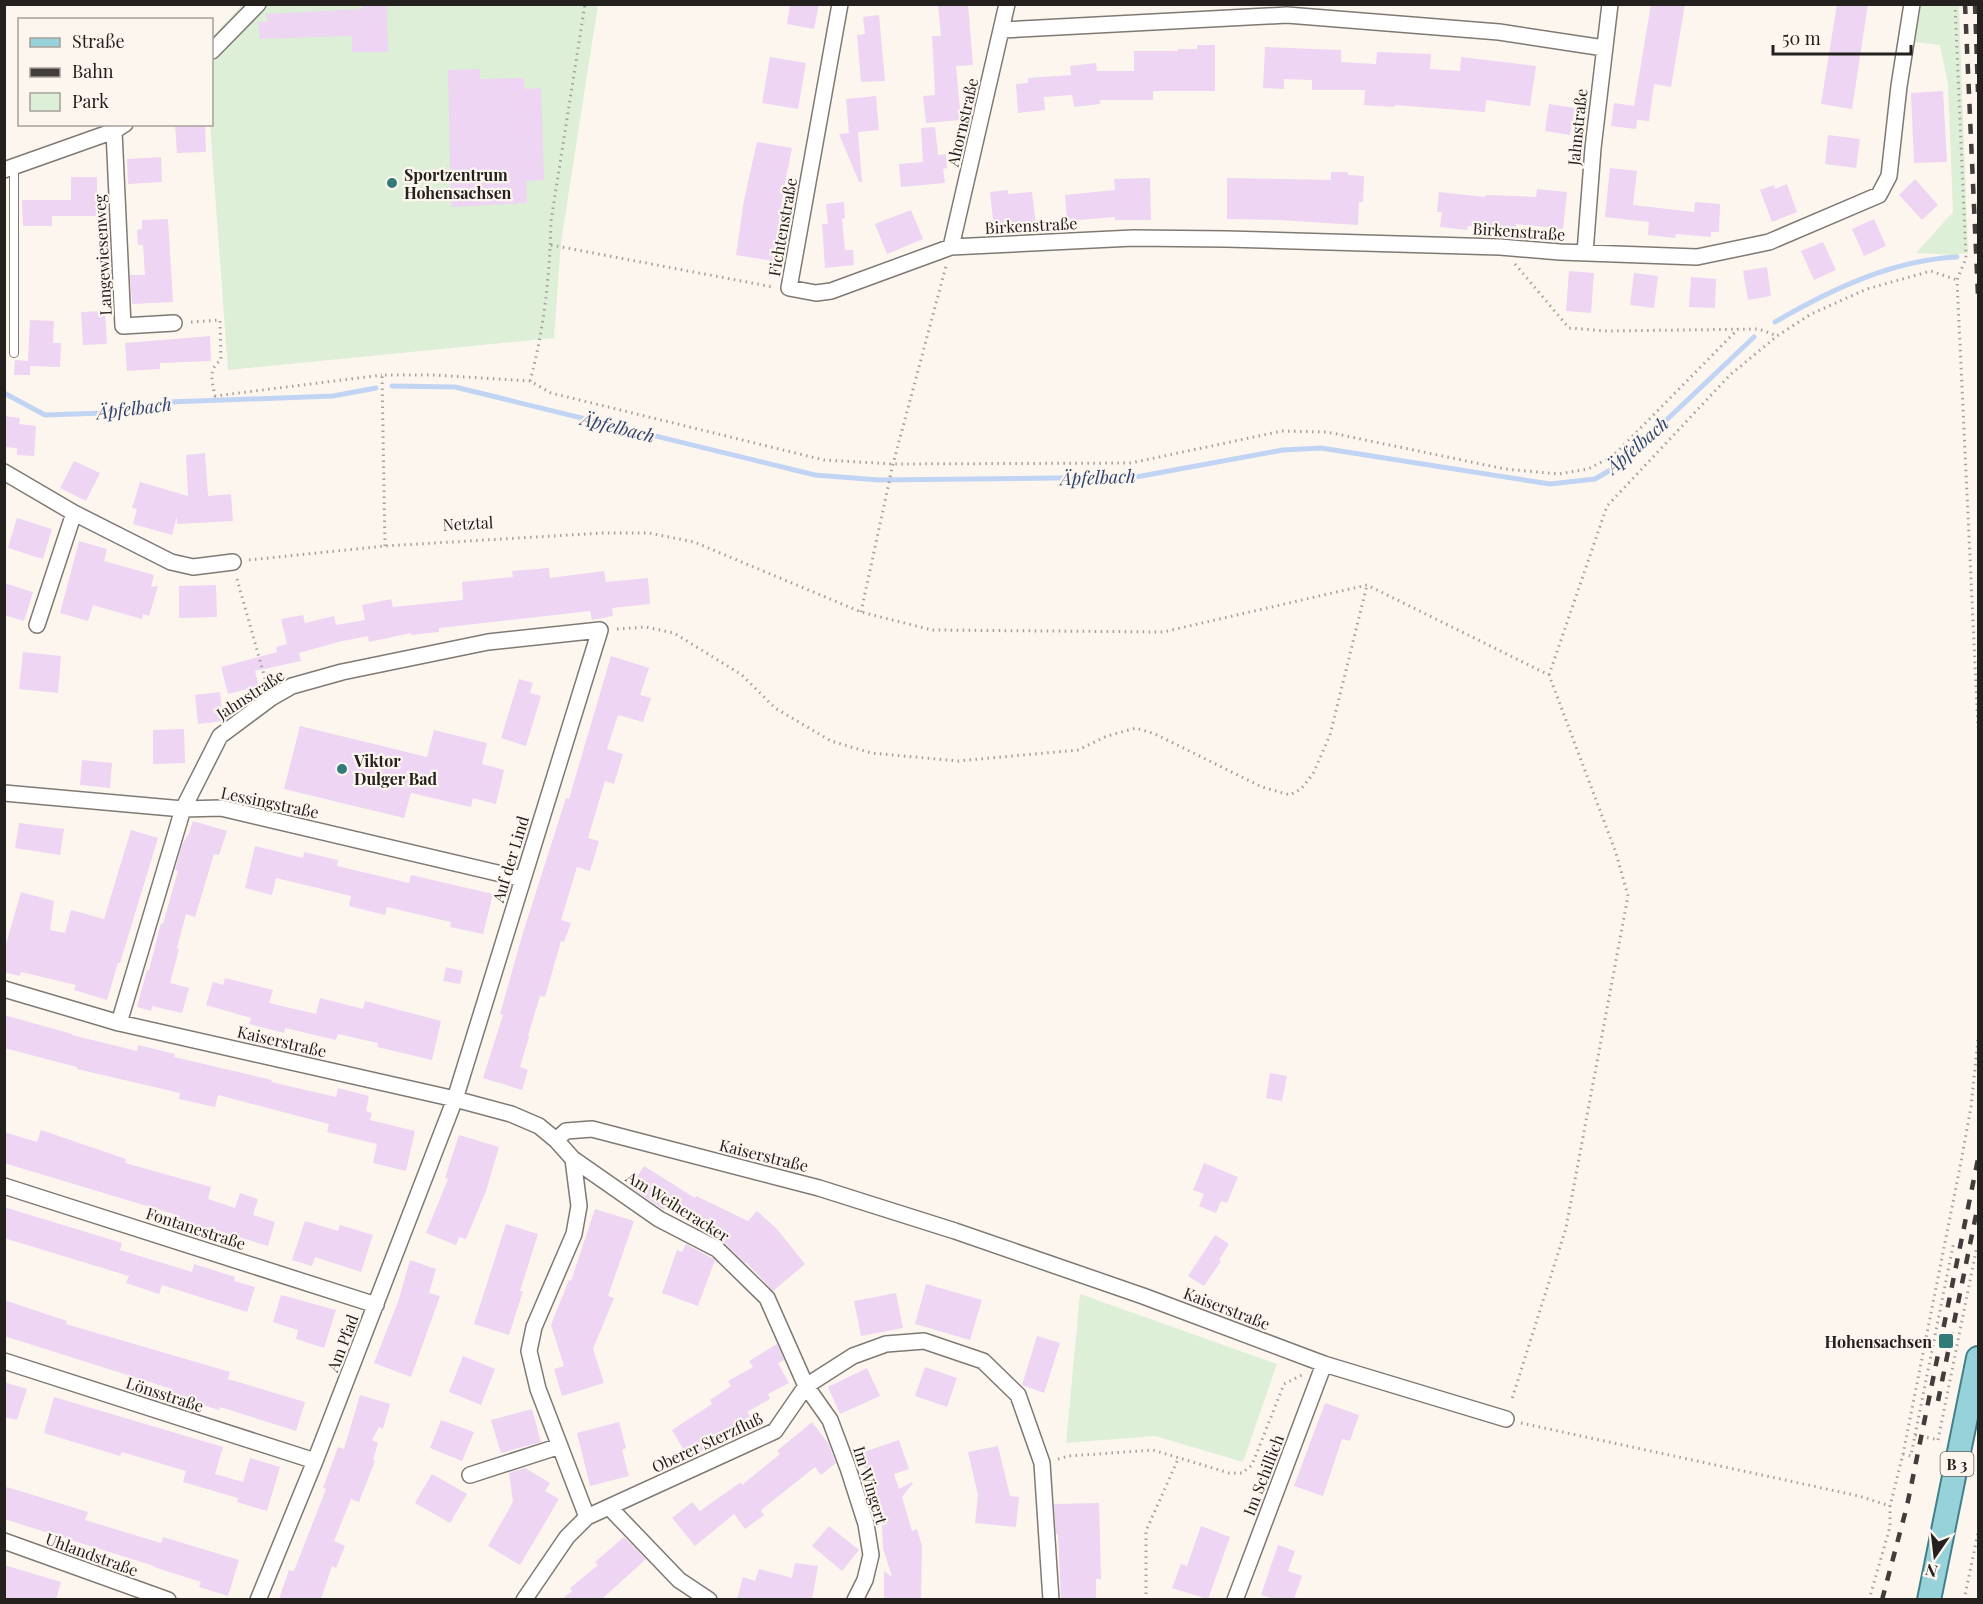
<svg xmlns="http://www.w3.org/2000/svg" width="1983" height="1604" font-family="'Playfair Display',serif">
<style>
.green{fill:#ddf0d7}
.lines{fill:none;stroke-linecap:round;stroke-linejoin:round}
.stream{stroke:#c2d4f3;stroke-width:5}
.building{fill:#edd5f3}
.service-casing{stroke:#7f7973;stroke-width:10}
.minor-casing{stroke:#7f7973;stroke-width:18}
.primary-casing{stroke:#428089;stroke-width:26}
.path{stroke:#a6a09b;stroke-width:3;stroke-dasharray:1.5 4.5;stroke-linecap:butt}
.service{stroke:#fff;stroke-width:8}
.minor{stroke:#fff;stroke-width:15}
.primary{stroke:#97d2da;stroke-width:22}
.rail{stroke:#403d3a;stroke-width:4.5;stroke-dasharray:10 10;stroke-linecap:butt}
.poi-dot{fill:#337b79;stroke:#fdf6ef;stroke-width:2}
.labels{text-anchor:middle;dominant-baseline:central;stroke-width:4.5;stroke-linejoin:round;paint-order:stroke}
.shield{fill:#fdf6ef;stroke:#64605d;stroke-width:1.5}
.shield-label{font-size:15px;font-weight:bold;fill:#23201e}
.street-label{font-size:16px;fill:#23201e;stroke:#fdf6ef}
.poi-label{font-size:16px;font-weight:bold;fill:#23201e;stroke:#fdf6ef;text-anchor:start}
.water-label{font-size:18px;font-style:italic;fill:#2d446e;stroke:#fdf6ef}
</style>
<rect width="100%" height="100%" fill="#fdf6ef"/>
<!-- green -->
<path class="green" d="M242 5H598L561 242 554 338 228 370 210 125 212 37Z
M1921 5H1959L1968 253 1954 255 1916 253 1953 212 1948 84 1940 45 1915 42Z
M1080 1294 1277 1364 1243 1462 1155 1436 1066 1443Z"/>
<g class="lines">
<!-- stream -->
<path class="stream" d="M1775 322C1830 290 1892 260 1957 257
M392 386 455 387 815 475 879 480 1136 477 1283 450 1321 448 1550 484 1595 479 1619 465 1754 337
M4 393 45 415 105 413 169 402 333 396 376 388"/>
</g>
<!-- building -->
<path class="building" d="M362 4H387L388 52H352V36L260 39 258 22H268L266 14 362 9Z
M790 4H819L814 29 787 24Z
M938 4H968L973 65 956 66 961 120 926 123 923 96 935 95 932 36H941Z
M1651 4H1685L1671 87 1654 84 1649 121 1637 120 1636 129 1611 126 1614 103 1634 106Z
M1837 4H1868L1852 109 1821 104Z
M879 15 885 81 861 82 857 35 865 34 863 17Z
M1197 45H1215V91H1153V100H1100V104L1074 107 1072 95 1044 97 1045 110 1018 113 1016 84 1028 83V78L1071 75 1070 66 1096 63 1097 71H1134V51H1178V49H1197Z
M1265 47 1341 50V62L1376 64 1377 52 1431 54 1430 69 1460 71 1461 57 1536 66 1530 106 1486 100 1485 112 1395 105V107L1364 105 1365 90H1312V80L1284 79V89L1263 88Z
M770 57 806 63 798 109 762 103Z
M480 69V79L523 78 525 89 541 88 544 180 526 181 527 203 451 207 448 70Z
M1943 91 1947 162 1914 163 1911 93Z
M876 96 879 130 858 132 862 182H859L839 134 849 133 846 99Z
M1549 104 1575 108 1570 135 1545 131Z
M175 124H205L206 152 177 153Z
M935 127 938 155 946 154 947 168 943 169 945 183 901 187 899 164 923 162 921 128Z
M1828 135 1860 139 1856 168 1825 164Z
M757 142 792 148 785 183 773 261 736 255 744 200Z
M161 157 162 182 128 184 127 159Z
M1610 168 1637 171 1633 205 1694 212 1695 202 1720 204 1719 232H1711V237L1676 234 1675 238 1648 235 1649 222 1605 217Z
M1331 172H1348V175L1364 176 1363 202H1359L1358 225 1279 220 1227 219V178L1331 180Z
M71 177H97V216H52V226H23L22 200H71Z
M1150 178 1151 220H1115V217L1067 221 1065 195 1115 190 1114 179Z
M1915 179 1938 205 1922 220 1899 195Z
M1787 184 1797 212 1772 222 1760 190 1774 185 1775 189Z
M1537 189 1567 192 1563 229 1516 224V228L1468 226 1467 230 1440 227 1442 212H1437L1439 192 1485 197 1486 195 1536 197Z
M1008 190V194L1032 192 1036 225 994 229 990 192Z
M844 202 845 218 842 219 845 250H853L854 265 825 268 822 224H828L826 204Z
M911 210 923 239 887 254 875 224Z
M168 219 173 302 132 304 130 275H145L143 245H138L137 230 142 229V220Z
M1874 219 1886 246 1864 256 1852 229Z
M1823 242 1836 270 1814 280 1801 251Z
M1767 267 1771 296 1748 300 1743 271Z
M1569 271 1594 273 1591 313 1566 311Z
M1634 273 1658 276 1654 308 1630 305Z
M1691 277 1716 279 1715 308 1689 307Z
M105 311 107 344 83 345 81 312Z
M30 320 54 321 53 343H61L60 367 30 366V375H14L15 360 28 361Z
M210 336 211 361 160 363V369L127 371 125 343Z
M4 416 20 418 19 424 36 426 34 456 17 455V448L4 447Z
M205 453 208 496 231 494 233 521 177 524V516L172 535 133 524 137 509 132 508 140 482 188 496 186 455Z
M74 461 100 473 86 501 60 488Z
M17 518 52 529 43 559 8 548Z
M79 541 107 549 104 561 154 575 151 587 158 586 149 616 143 614 142 619 93 605 88 621 60 613Z
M549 568 550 578 604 571 606 582 648 578 650 604 612 608 613 616 592 620 590 611 439 628V632L411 635V633L369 642 368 636 338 642 299 653 301 661 255 671 259 686 228 694 221 667 277 652 276 647 287 644 281 619 303 615 305 623 334 616 336 625 365 620 362 605 391 599 393 607 463 600 462 582 513 577 512 571Z
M4 583 33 592 24 621 4 615Z
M216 585 217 617 179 618V586Z
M23 652 61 656 58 693 19 689Z
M611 656 649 668 640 695 651 698 643 722 618 715 607 749 623 754 614 784 605 781 588 838 599 841 590 871 577 867 561 920 571 923 564 942 561 941 545 997 540 996 528 1036 529 1037 520 1067 528 1070 522 1090 483 1078 503 1015 500 1014 522 936 566 798 569 799Z
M519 679 533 683 530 693 541 696 526 746 501 738Z
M220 692 223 721 198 724 195 695Z
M300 726 427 757 434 730 487 743 482 764 504 770 496 804 473 798 471 807 411 793 404 818 284 789Z
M184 729 185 763 153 764V730Z
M82 760 112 763 110 788 80 785Z
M193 821 227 831 219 855 214 854 195 917 186 914 177 948 179 949 170 983 189 988 182 1013 152 1006 151 1011 137 1007 147 970H149L161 923 163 924 178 871 175 870 182 845 189 833Z
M19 823 64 829 60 855 15 848Z
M131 830 158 838 120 963H118L107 1000 74 990 76 985 21 972 20 976 4 972V951L21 892 54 901 50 930 65 933 71 910 104 919Z
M255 846 303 858 304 852 338 860 337 866 409 883 411 875 493 894 483 934 450 927 451 922 387 907 385 915 349 906 351 896 276 878 272 895 245 888Z
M446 967 463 971 460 984 443 981Z
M225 978 273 990 269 1003 316 1014 320 998 363 1009 365 1001 441 1021 432 1060 377 1047 378 1043 338 1034 336 1040 285 1028 284 1033 249 1024 251 1018 206 1005 213 982 223 985Z
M4 1015 72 1034V1035L137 1051 138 1045 175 1054 174 1057 272 1080 271 1082 336 1097 338 1088 369 1096 366 1111 372 1113 370 1120 415 1131 406 1171 373 1163 377 1144 327 1132 329 1124 218 1095 215 1107 179 1099 180 1093 77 1069V1067L4 1048Z
M1270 1073 1287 1076 1282 1101 1266 1098Z
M41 1130 126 1159 125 1163 211 1187 208 1199 235 1208 240 1193 258 1199 253 1215 275 1222 268 1246 216 1230 213 1238 177 1226 180 1216 4 1163V1132L37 1142Z
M459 1135 499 1147 486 1191 466 1239 459 1237 456 1245 426 1233 448 1179 445 1178Z
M1204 1163 1238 1177 1227 1203 1221 1201 1216 1213 1199 1206 1204 1194 1193 1190Z
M644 1166 695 1198 696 1196 748 1221 757 1211 777 1229 805 1264 773 1291 746 1262 745 1263 724 1242 694 1226 698 1219 667 1204 664 1210 630 1187Z
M4 1207 122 1243 120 1250 192 1272 194 1264 235 1277 234 1281 255 1287 247 1312 162 1285 159 1294 126 1283 129 1276 4 1238Z
M595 1209 634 1221 608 1296 614 1298 593 1349 604 1383 562 1396 554 1369 564 1366 551 1325 569 1280 571 1281Z
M305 1221 338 1231 340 1225 373 1235 361 1272 315 1257 312 1266 292 1260Z
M506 1224 538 1234 520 1291H523L509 1335 474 1324Z
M1215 1235 1229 1244 1219 1260 1221 1261 1204 1286 1188 1276Z
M686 1244 715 1260 698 1306 662 1293 677 1250 682 1252Z
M410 1260 436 1269 429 1293 440 1296 411 1377 374 1363 399 1299Z
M926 1284 982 1300 970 1340 915 1324Z
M896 1293 903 1328 861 1336 854 1301Z
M281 1295 336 1310 324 1348 296 1339 298 1330 273 1322Z
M4 1300 67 1321 66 1324 230 1372 228 1379 305 1402 296 1431 220 1407 219 1410 170 1395 172 1389 4 1336Z
M1037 1336 1060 1343 1044 1393 1022 1385Z
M777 1344 784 1360 778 1363 789 1383 768 1394 770 1399 747 1412 750 1416 729 1430 731 1433 689 1459 672 1430 712 1404 710 1400 731 1386 728 1381 753 1367 749 1361Z
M463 1356 495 1369 481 1405 449 1392Z
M925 1367 957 1378 947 1407 915 1396Z
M867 1368 880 1396 840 1414 828 1387Z
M4 1382 27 1389 17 1420 4 1417Z
M360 1395 390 1404 383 1429 379 1427 372 1440 378 1443 373 1460 375 1461 359 1502 351 1499 334 1541 345 1546 336 1568 332 1566 321 1599H279L289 1570 294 1571 326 1489 323 1488 338 1447 344 1449Z
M54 1397 223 1447 215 1474 243 1482 250 1458 280 1467 267 1511 237 1502 238 1498 183 1482 186 1471 122 1452 120 1456 44 1433Z
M1325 1403 1359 1415 1350 1441 1342 1439 1323 1496 1294 1486Z
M532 1409 541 1442 501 1453 491 1420Z
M441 1420 474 1432 462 1461 430 1448Z
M619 1422 626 1448 622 1450 629 1476 590 1486 577 1433Z
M812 1422 828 1443 836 1463 821 1475 815 1467 761 1510 764 1515 745 1529 734 1514 695 1546 672 1518 692 1502 700 1511 741 1482 742 1485 780 1454 777 1451Z
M899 1440 909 1469 894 1474 899 1489 912 1482 913 1483 902 1497 912 1531 917 1529 922 1546 921 1599H884V1571L892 1577 883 1548 882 1521 877 1528 870 1506 880 1501 858 1454Z
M998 1446 1010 1496 1019 1497 1016 1527 975 1523 978 1495 968 1452Z
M525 1468 550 1483 545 1491 559 1499 520 1565 488 1546 513 1502 509 1473Z
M432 1474 467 1494 450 1523 415 1503Z
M7 1487 88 1512 85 1520 161 1543 163 1537 239 1560 228 1596 199 1587 201 1582 154 1567V1566L4 1519V1496Z
M1099 1503 1101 1579H1096V1599H1061L1058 1534H1056L1054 1504Z
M829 1526 859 1550 842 1571 812 1546Z
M1201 1526 1230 1537 1208 1599 1172 1588 1181 1564 1187 1566Z
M624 1537 646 1559 602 1599H562L572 1591 570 1588 598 1565 595 1562Z
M1278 1545 1295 1551 1288 1571 1302 1576 1294 1599H1275L1261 1595Z
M795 1563 818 1566 812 1599H737L743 1577 755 1581 759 1569 792 1578Z
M4 1565 61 1582 56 1599H4Z"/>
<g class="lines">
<defs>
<path id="service" d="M14 167V353"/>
<path id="minor" d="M840 4 789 288 816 293 831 291 951 247 1133 238 1226 239 1500 247 1560 252 1697 257 1769 242 1879 195 1889 176 1899 86 1912 4
M1002 30 1287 15 1499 32 1604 48
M212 51 258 4
M114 131 123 326 174 323
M4 170 114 131 125 124
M951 247 1007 4
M1585 253 1593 148 1610 4
M4 472 74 513 171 562 193 567 233 562
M37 625 74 513
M4 793 183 809 221 808 523 879
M4 989 119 1023 455 1099 511 1114 539 1126 556 1140 573 1159 579 1206 574 1234 534 1327 529 1351 538 1389 587 1517
M119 1023 183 809 220 736 271 698 292 686 342 672 488 642 600 630 455 1099 315 1461 258 1600
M556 1140 566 1131 592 1129 819 1188 955 1231 1143 1296 1324 1364 1506 1419
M573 1159 659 1219 717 1249 767 1298 806 1386 830 1420 848 1468 866 1524 871 1555 865 1580 855 1600
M4 1186 376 1305
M4 1361 315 1461
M470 1475 560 1446
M609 1507 679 1580 709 1600
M4 1541 168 1600
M524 1600 567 1537 587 1517 775 1431 806 1386 853 1356 886 1344 924 1341 983 1361 1018 1395 1042 1463 1051 1600
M1235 1600 1324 1364"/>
<path id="primary" d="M1929 1600 1978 1358"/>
</defs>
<!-- service casing -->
<use href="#service" class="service-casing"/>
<!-- minor casing -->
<use href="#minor" class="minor-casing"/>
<!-- primary casing -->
<use href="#primary" class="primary-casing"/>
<!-- path -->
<path class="path" d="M1955 4 1966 258 1957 280 1978 728
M551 245 773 287
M1515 264 1569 328 1607 331 1759 329 1777 336
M191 322 220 320 221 360C208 369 212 381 215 396L382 375
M530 381C544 330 550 274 551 221L585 4
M385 546 382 375H433L530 381 551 393 824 460 893 464 1131 463 1282 431 1327 432 1505 469 1559 474 1588 469 1613 456 1738 329
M249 560 385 546 603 533H649L694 542 861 612 932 630 1163 632 1367 585 1549 675 1616 853 1628 896 1566 1228 1511 1402
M237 579 266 682
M861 612 893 464 946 266
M617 629 646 627 674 633 742 675 775 708 831 741 871 753 958 761 1078 750 1107 736 1136 728 1155 734 1262 787 1290 795 1301 789 1313 774 1330 735 1367 585
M1549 675 1607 506 1730 375 1777 336 1811 314 1867 289 1931 271 1957 280
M1521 1423 1859 1496 1890 1506
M1915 1435 1954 1241
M1938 1440 1977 1246
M1903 1454 1911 1456 1915 1435 1939 1440
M1058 1459 1069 1456 1153 1450 1229 1473H1242L1252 1465 1284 1384 1302 1375
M1146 1600V1531L1179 1457
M1869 1600 1890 1527V1506L1903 1454 1960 1167 1971 1107 1978 1039
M1964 1600 1978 1533"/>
<!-- service -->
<use href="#service" class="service"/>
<!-- minor -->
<use href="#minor" class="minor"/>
<!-- primary -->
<use href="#primary" class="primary"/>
<!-- rail -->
<path class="rail" d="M1965 4 1978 296
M1975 4 1978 92
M1938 1401 1978 1205
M1882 1600 1907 1506 1978 1159"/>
</g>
<!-- markers -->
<g class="poi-dot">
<circle cx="392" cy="183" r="6"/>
<circle cx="342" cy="769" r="6"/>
<rect x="1938" y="1333" width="16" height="16" rx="3"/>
</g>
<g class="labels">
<!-- shield labels -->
<rect class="shield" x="1940.5" y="1452" width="33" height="24" rx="4.5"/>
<g class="shield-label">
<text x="1957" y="1464">B 3</text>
</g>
<!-- street labels -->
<g class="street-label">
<text transform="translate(962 122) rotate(-77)">Ahornstraße</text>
<text transform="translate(1577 127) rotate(-84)">Jahnstraße</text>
<text transform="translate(1031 225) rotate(-3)">Birkenstraße</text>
<text transform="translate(782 227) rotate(-80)">Fichtenstraße</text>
<text transform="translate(1519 231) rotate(4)">Birkenstraße</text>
<text transform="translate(102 255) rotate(-93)">Langewiesenweg</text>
<text transform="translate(468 523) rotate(-3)">Netztal</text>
<text transform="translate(250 694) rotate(-33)">Jahnstraße</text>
<text transform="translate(270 802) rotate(12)">Lessingstraße</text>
<text transform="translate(510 859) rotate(-73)">Auf der Lind</text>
<text transform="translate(282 1041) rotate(13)">Kaiserstraße</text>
<text transform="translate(764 1155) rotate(14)">Kaiserstraße</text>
<text transform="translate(678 1206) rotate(32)">Am Weiheracker</text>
<text transform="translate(196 1228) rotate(18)">Fontanestraße</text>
<text transform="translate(1227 1308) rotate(21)">Kaiserstraße</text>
<text transform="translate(342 1343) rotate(-69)">Am Pfad</text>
<text transform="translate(165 1394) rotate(18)">Lönsstraße</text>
<text transform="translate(707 1442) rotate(-25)">Oberer Sterzfluß</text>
<text transform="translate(1263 1475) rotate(-69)">Im Schillich</text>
<text transform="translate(871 1485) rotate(73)">Im Wingert</text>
<text transform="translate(92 1554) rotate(20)">Uhlandstraße</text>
</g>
<!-- poi labels -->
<g class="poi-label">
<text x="404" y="174">Sportzentrum<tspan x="404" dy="18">Hohensachsen</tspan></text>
<text x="354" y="760">Viktor<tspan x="354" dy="18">Dulger Bad</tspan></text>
<text x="1932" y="1341" text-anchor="end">Hohensachsen</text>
</g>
<!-- water labels -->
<g class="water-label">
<text transform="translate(134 408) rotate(-7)">Äpfelbach</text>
<text transform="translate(618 427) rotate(14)">Äpfelbach</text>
<text transform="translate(1637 445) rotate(-41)">Äpfelbach</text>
<text transform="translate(1098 477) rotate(-2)">Äpfelbach</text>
</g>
</g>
<!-- border -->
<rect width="1983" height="1604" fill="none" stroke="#23201e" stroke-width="12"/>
<!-- legend -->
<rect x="18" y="18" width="195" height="108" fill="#fdf6ef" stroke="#a6a09b" stroke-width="1.5"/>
<rect x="30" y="38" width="30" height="9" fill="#97d2da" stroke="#a6a09b" stroke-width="1.5"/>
<text x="72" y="48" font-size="18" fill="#23201e">Straße</text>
<rect x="30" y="68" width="30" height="9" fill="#403d3a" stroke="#a6a09b" stroke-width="1.5"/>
<text x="72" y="78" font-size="18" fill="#23201e">Bahn</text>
<rect x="30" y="93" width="30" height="18" fill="#ddf0d7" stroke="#a6a09b" stroke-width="1.5"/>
<text x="72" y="108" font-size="18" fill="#23201e">Park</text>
<!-- north arrow -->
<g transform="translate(1935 1556) rotate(194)" stroke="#fdf6ef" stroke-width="4.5" paint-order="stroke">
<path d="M0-4.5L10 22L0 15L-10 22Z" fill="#23201e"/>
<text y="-9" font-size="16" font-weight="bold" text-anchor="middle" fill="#23201e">N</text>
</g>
<!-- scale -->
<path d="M1773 45v9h138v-9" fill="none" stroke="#23201e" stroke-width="3"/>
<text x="1782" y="45" font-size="18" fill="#23201e" stroke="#fdf6ef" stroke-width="4.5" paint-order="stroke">50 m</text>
</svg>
